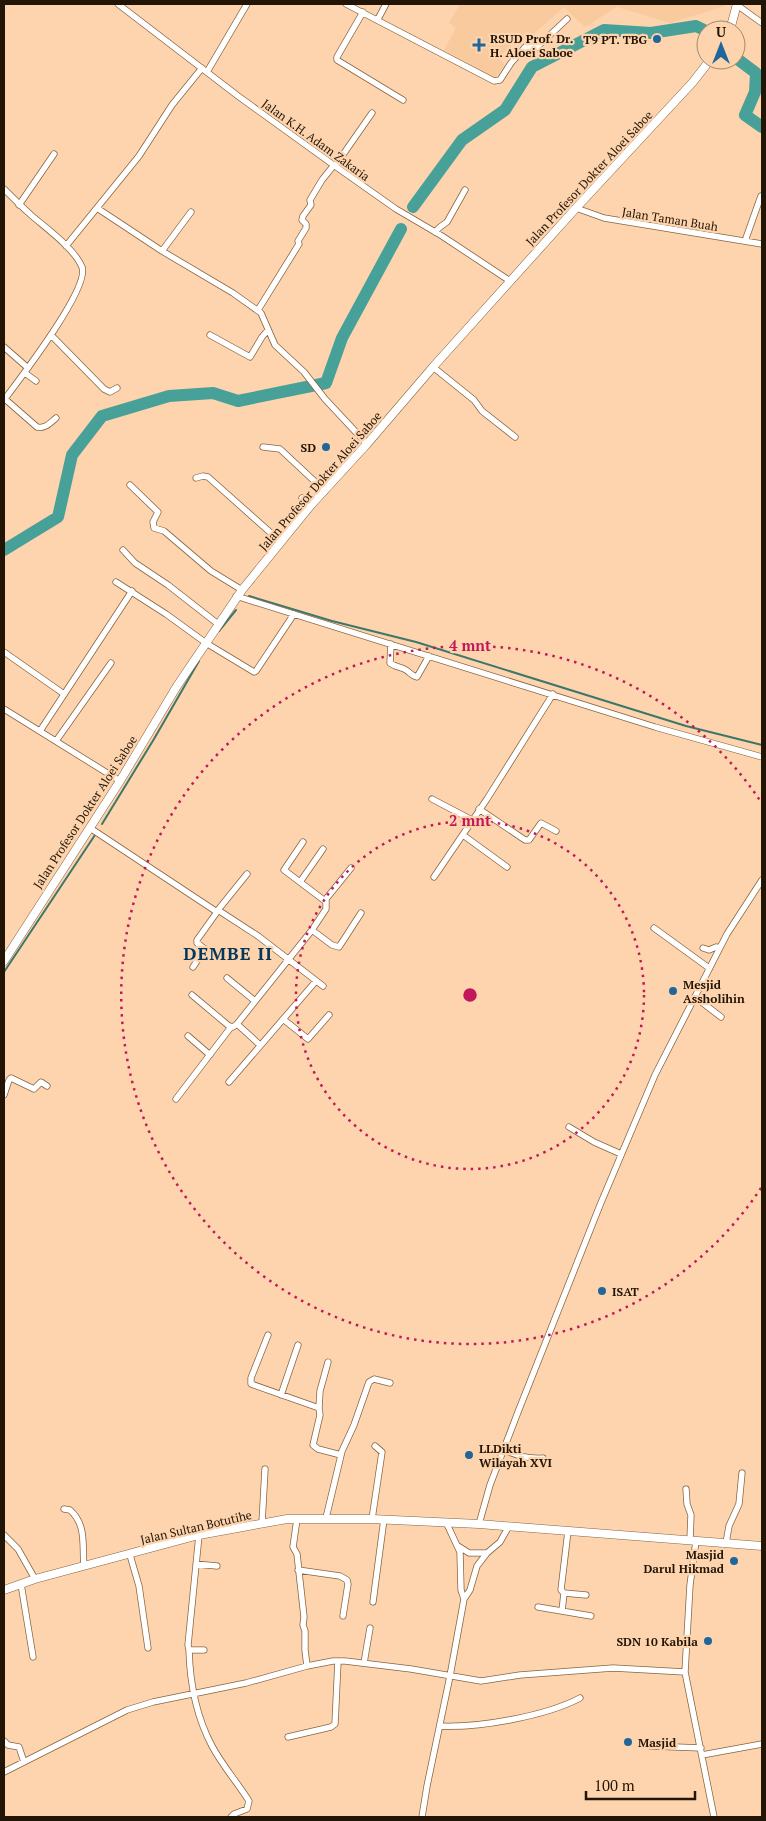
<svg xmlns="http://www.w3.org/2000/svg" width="766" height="1821" font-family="'PT Serif',serif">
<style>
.built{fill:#f8ca9d}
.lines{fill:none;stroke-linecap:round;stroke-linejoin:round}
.stream{stroke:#3d776c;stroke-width:2}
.river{stroke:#48a198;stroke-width:12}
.street-casing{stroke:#886440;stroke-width:7}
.secondary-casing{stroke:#886440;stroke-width:9}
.street{stroke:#fff;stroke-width:5.5}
.secondary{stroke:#fff;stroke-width:8}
.ring{fill:none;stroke:#c2185b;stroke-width:2.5;stroke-dasharray:2.5 5}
.poi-dot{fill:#20669a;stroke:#fdd4ad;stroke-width:2}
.labels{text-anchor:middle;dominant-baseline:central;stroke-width:4.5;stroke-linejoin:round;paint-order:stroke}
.poi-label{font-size:12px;font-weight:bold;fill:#231506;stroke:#fdd4ad;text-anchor:start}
.street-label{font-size:12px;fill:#231506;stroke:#fdd4ad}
.district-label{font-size:18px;font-weight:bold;letter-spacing:1px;fill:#04375b;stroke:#fdd4ad}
.centre{fill:#c2185b;stroke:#fdd4ad;stroke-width:2.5}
.ring-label{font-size:15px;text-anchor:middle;font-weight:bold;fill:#c2185b;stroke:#fdd4ad;stroke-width:4.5;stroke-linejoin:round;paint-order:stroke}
</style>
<rect width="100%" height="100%" fill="#fdd4ad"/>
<!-- built -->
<path class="built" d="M460 4H725V6L670 23 617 7 585 27 564 7 527 40 521 36 498 58 505 65 495 78 444 50 456 28 449 23Z"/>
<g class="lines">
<!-- stream -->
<path class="stream" d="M723 30 729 21
M249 596 332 621 416 642 686 726 762 745
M219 631 236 610
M102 824 154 739 199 661
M4 972 95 835"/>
<!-- river -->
<path class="river" d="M736 58 756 73 755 92 745 115 762 127
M413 207 462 140 505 110 532 67 604 30 651 33 696 26 706 31
M4 550 58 517 72 455 102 416 169 396 213 393 238 401 326 383 342 338 401 229"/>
<defs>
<path id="street" d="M118 4 238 96 335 166 396 209 442 236 510 281
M346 4 494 81 500 80 511 63 527 45 536 48 567 19
M737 5 762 23
M363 12 337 57V60L403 100
M378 19 386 4
M207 72 247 4
M335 166 372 113
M4 189C13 198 22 207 31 215 47 229 74 248 82 267 90 288 19 380 4 400
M19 205 54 154
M97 208 162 251 233 293 261 313 275 345 304 372 325 399 367 444
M576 208 604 218 762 244
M435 232 440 227 447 222 465 190
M745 241 761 196
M66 246 139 156 172 105 202 68
M162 251 191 212
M258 310 299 244 298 241 306 228V224L302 220 303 216 311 205 310 200 322 180 334 165
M51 335 104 389 110 392 117 388
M210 335 250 357 262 337 268 330
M4 347 28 368
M433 367 474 400 482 411 515 437
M25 373 36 381
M5 399 37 427C45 429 50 423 56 418
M263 447 280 449 325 491
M196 478 203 476 208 477 281 542
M130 485 158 512 153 522 154 528 164 531 211 571 242 590
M302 498 311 505
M123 550 135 563 168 585 218 624
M116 582 166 614 206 643 254 672 256 671 294 614
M236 596 655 727 762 757
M391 644 390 663C395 667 401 667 406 670 411 673 411 676 417 677L429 656
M4 652 64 694
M4 709 120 781
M40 731 132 591
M56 741 111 663
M432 799 472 820
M479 809 525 840H529L541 823 556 831
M90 828 217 912 218 910 258 936 323 986
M463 835 507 867
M303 842 284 870 325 901
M434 877 487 799 553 694
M300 882 323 849
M218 910 247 874
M654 928 709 968
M312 930 332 945 339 947 361 913
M703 948 709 950 716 947 720 948
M193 967 205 949 197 943V940L217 912
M227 978 255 1001
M192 995 229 1026 233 1027 237 1024 312 930 326 909V899L351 868
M695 997 721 1017
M283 1019 308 1039 329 1015
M237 1024 260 1045
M188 1036 210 1055
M229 1082 316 981
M4 1095 9 1080 11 1078 34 1089 41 1082 47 1086
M176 1099 231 1027
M569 1127 594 1142 621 1154
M268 1335 251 1378V1384L319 1408
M328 1362 320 1391 319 1408 320 1415 313 1445 318 1449 341 1455
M281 1395 298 1345
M504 1450C518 1456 528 1459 543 1458
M686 1489 687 1504 691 1515 690 1540
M64 1509 70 1510C87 1525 82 1546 84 1566
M326 1518 342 1451 354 1425 369 1382 374 1379 390 1383
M297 1519 293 1547 297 1554 304 1617 303 1625 305 1631V1650L307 1666
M372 1519 382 1452 375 1446
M446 1522 460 1552 461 1590 464 1599
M262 1523 265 1469
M479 1524 490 1485 518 1412 600 1205 655 1075 727 934 762 880
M568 1531 561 1590 564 1593 586 1595
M4 1535 18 1549 35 1579
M199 1535 188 1645 189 1650H204
M726 1543 729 1526 739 1504 742 1473
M458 1546 469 1553H487
M130 1555 139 1586 148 1648
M196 1564 217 1566
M298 1570 340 1576 347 1580 348 1584 343 1616
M21 1584 33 1657
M373 1602 384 1519
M538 1607 591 1616
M562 1611 564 1593
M189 1650C190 1684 196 1716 212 1746 222 1765 237 1782 249 1801L247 1809 234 1814 231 1817
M364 1663 370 1628
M685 1672 714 1817
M440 1726C479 1728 546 1716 580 1698
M288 1737 331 1727 335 1724 338 1661
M4 1741 8 1745 19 1747 24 1762
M650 1746 701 1748
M702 1755 762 1744
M4 1772 127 1710 153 1702 246 1683 307 1666 333 1661H345L411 1669 481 1681 520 1675 613 1668 685 1672 690 1585 696 1541
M422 1817 427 1786 450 1676 464 1599 470 1590 477 1566 487 1553 500 1542 509 1526"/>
<path id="secondary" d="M730 30 737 4
M4 961 120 781 177 686 242 590 311 505 367 444 433 367 576 208 693 82 710 60
M4 1590 35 1579 199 1535 287 1519H372L479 1524 762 1546"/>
</defs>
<!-- street casing -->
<use href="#street" class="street-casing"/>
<!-- secondary casing -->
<use href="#secondary" class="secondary-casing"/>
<!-- street -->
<use href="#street" class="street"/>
<!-- secondary -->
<use href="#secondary" class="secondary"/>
</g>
<!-- distance rings -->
<g class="ring">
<circle cx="470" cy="995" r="174"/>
<path d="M761 1188A349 349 0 1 1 761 802"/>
</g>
<!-- markers -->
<g class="poi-dot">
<circle cx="657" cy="39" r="5"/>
<path d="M476.5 37.5h5v5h5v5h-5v5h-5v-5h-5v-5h5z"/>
<circle cx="326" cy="447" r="5"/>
<circle cx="673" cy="991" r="5"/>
<circle cx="602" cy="1291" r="5"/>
<circle cx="469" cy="1455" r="5"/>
<circle cx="734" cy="1561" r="5"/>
<circle cx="708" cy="1641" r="5"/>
<circle cx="628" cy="1742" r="5"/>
</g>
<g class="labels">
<!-- poi labels -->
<g class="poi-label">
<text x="490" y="38">RSUD Prof. Dr.<tspan x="490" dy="14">H. Aloei Saboe</tspan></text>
<text x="647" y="39" text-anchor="end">T9 PT. TBG</text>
<text x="316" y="447" text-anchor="end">SD</text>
<text x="683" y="984">Mesjid<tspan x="683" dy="14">Assholihin</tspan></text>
<text x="612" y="1291">ISAT</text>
<text x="479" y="1448">LLDikti<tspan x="479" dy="14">Wilayah XVI</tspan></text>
<text x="724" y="1554" text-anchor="end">Masjid<tspan x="724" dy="14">Darul Hikmad</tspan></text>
<text x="698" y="1641" text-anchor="end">SDN 10 Kabila</text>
<text x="638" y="1742">Masjid</text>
</g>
<!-- street labels -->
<g class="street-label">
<text transform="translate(316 140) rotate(36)">Jalan K.H. Adam Zakaria</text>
<text transform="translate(589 178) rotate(-47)">Jalan Profesor Dokter Aloei Saboe</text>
<text transform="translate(670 219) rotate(9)">Jalan Taman Buah</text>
<text transform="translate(320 481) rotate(-49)">Jalan Profesor Dokter Aloei Saboe</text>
<text transform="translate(85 812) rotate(-57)">Jalan Profesor Dokter Aloei Saboe</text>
<text transform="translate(196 1527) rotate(-13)">Jalan Sultan Botutihe</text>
</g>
<!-- district labels -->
<g class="district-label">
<text x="228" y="953">DEMBE II</text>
</g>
</g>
<circle cx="470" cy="995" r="8" class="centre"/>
<g class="ring-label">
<text x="470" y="651">4 mnt</text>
<text x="470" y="826">2 mnt</text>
</g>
<!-- border -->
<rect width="766" height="1821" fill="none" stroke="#231506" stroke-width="10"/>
<!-- north arrow -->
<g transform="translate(721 45)"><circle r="24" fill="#fdd4ad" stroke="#a6886a"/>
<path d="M0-4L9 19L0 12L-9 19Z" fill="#20669a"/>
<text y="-8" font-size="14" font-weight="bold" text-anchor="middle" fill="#231506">U</text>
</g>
<!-- scale -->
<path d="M586 1791v8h109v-8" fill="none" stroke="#231506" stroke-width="2.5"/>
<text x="594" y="1791" font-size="15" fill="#231506" stroke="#fdd4ad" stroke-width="4" paint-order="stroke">100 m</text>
</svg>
